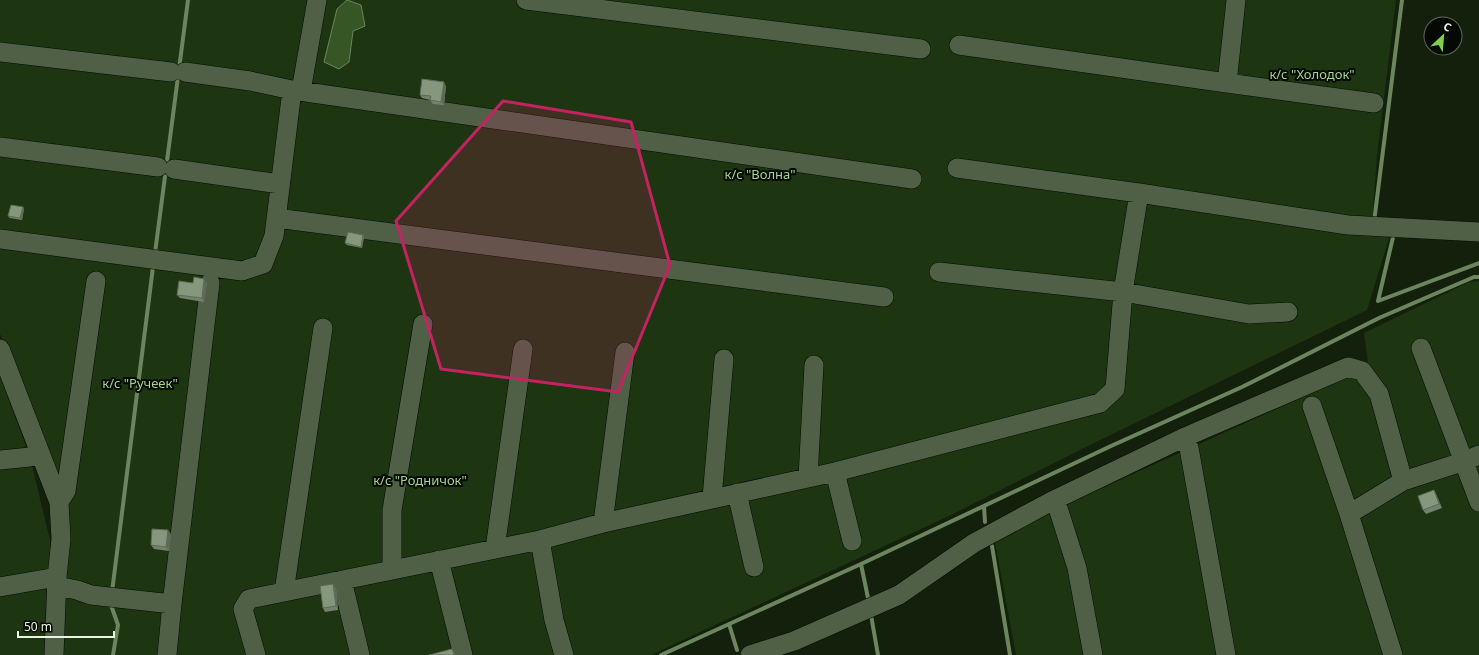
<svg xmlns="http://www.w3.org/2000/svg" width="1479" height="655" font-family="'Noto Sans',sans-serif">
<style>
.green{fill:#1e3512}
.water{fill:#365625;stroke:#6c855f}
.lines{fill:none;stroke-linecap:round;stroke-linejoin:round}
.stream{stroke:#6c855f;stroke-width:4}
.minor-casing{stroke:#020a00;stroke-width:20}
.minor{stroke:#4f6047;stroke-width:19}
.wall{fill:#72826c}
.shaded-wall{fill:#5d6a58}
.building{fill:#85977d;stroke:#5d6a58}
.marked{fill:#c42362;fill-opacity:0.2;stroke:#c42362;stroke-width:3;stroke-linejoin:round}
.labels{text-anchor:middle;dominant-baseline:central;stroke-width:4;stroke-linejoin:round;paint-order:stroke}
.park-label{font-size:13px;fill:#a3d58a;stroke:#040903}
</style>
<rect width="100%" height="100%" fill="#13210c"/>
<!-- green -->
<path class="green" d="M0 0H1396L1377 156 1371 235H1390L1367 310 1084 448 953 514 651 655H0V593L65 583 60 490 0 334Z
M1479 281V655H1016L994 537 1345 378H1357L1368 363 1364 333 1469 282Z
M0 376 30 457 50 540V569L0 579Z"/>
<!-- water -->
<path class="water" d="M347 0 361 5 365 26 353 31 349 62 339 69 324 62 337 9Z"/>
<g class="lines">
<!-- stream -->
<path class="stream" d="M1374 222 1402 0
M1394 233 1378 301 1479 263
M155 253 188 0
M984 506 985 522
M992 546 1010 655
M861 564 868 598
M112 592 153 267
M111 605 118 625 113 655
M871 615 878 655
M729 624 737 650
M661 655 861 564 1111 446 1242 387 1379 318 1474 277H1479"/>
<defs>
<path id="minor" d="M526 0 921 49
M959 45 1227 83 1236 0
M0 52 171 72
M1227 83 1374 103
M292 90 912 179
M301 91 317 0
M0 147 158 167
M957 168 1139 193
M174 169 280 184
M276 218 884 297
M0 239 242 271 263 264 274 236 292 90 250 81 185 72
M939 272 1123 292 1249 314 1288 312
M1421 348 1479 502
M0 349 59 502 61 539 57 577 0 587
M1312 406 1349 514
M1183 438 1189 448 1226 655
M0 460 30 457
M835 472 852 541
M808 478 814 365
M737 493 754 567
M712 498 724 359
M1052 501 1058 508 1077 568 1093 655
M59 502 66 491 96 281
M603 523 625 352
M495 549 523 349
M439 560 463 655
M392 570V510L423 324
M342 580 360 655
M57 586 77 590 91 595 172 604 210 283
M284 592 323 328
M54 655 57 577
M167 655 172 604
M256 655 243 609 249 599 540 540
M564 655 554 620 540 540 603 523 835 472 1100 403 1115 389 1123 292 1139 193 1348 225 1479 232
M750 655 794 641 899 595 974 543 1052 501 1183 438 1348 367 1362 371 1379 394 1403 481 1465 461 1479 455
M1393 655 1349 514 1403 481"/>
</defs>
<!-- minor casing -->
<use href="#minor" class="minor-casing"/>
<!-- minor -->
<use href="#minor" class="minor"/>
</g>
<!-- wall -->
<path class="wall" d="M446 86 444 105 433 104 430 100 422 98 420 95Z
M23 207 24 209 22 220 10 218 8 216Z
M363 235 364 237 362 248 347 245 345 243Z
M204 279 207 283 204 302 180 298 177 295 193 283Z
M1436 494 1442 508 1426 514 1423 510Z
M171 534 169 551 154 549 151 545Z
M336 588 338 610 325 612 323 608Z"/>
<!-- shaded-wall -->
<path class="shaded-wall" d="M444 82 446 86 444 105 441 102Z
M23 207 24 209 22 220 20 218Z
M363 235 364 237 362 248 361 247Z
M204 279 207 283 204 302 202 298Z
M1434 490 1436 494 1442 508 1439 504Z
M168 530 171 534 169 551 166 547Z
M333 584 336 588 338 610 336 606Z
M452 649 455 653V655H454Z"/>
<!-- building -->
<path class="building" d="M422 79 444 82 441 102 430 100 431 96 420 95Z
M11 205 23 207 20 218 8 216Z
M348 232 363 235 361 247 345 243Z
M194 277 204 279 202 298 177 295 179 281 193 283Z
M1434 490 1439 504 1423 510 1418 496Z
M152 529 168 530 166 547 151 545Z
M333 584 336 606 323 608 320 586Z
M452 649 454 655H429Z"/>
<!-- marked area -->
<path class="marked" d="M503 101 631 122 670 265 618 392 441 369 396 221Z"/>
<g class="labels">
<!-- park labels -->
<g class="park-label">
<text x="1312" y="74">к/с "Холодок"</text>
<text x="760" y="174">к/с "Волна"</text>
<text x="140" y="383">к/с "Ручеек"</text>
<text x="420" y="480">к/с "Родничок"</text>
</g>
</g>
<!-- north arrow -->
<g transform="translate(1443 36) rotate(26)"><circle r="19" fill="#040903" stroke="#60675d"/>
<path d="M0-3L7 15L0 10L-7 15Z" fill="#80d052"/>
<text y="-6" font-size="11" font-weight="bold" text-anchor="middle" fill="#eaf4e5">С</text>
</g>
<!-- scale -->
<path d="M18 631v6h96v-6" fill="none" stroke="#eaf4e5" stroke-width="2"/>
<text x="24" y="631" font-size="12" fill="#eaf4e5" stroke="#040903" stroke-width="3" paint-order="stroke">50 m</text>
</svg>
